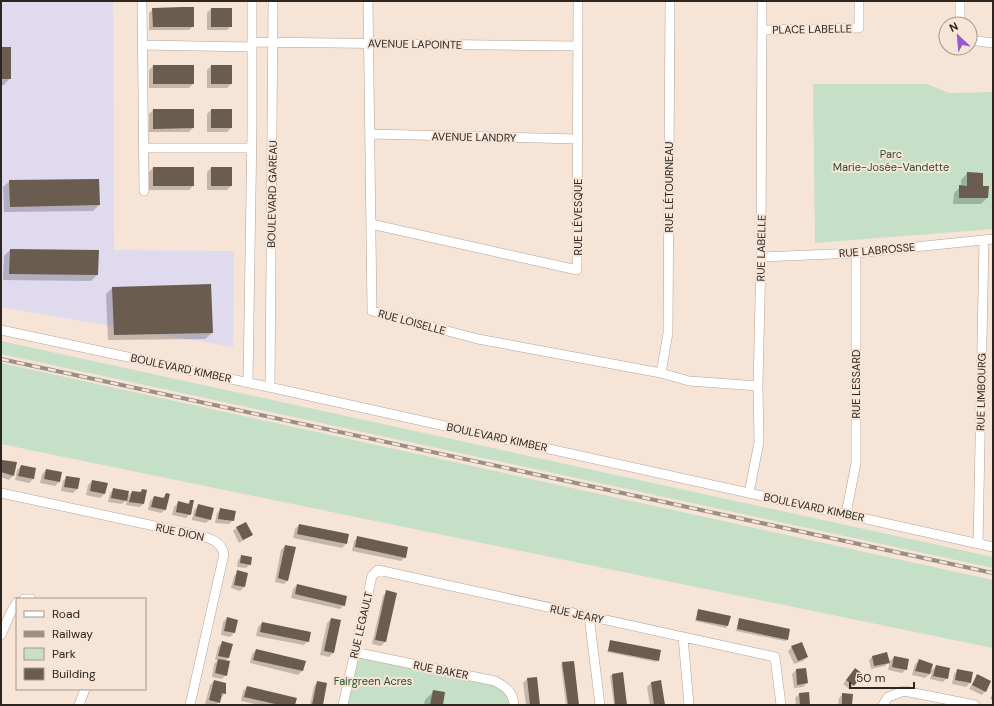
<svg xmlns="http://www.w3.org/2000/svg" width="994" height="706" font-family="'DM Sans',sans-serif">
<style>
.industrial{fill:#e0daef}
.green{fill:#c5e0c7}
.shadow{fill:#0003}
.building{fill:#6b5c50}
.lines{fill:none;stroke-linecap:round;stroke-linejoin:round}
.minor-casing{stroke:#b4a396;stroke-width:10}
.minor{stroke:#fff;stroke-width:9}
.rail-casing{stroke:#9b8e84;stroke-width:4}
.rail{stroke:#f6e4d6;stroke-width:2.5;stroke-dasharray:8;stroke-linecap:butt}
.labels{text-anchor:middle;dominant-baseline:central;stroke-width:4;stroke-linejoin:round;paint-order:stroke}
.street-label{font-size:11px;fill:#2c2520;stroke:#f6e4d6}
.park-label{font-size:11px;fill:#27502d;stroke:#f6e4d6}
</style>
<rect width="100%" height="100%" fill="#f6e4d6"/>
<!-- industrial -->
<path class="industrial" d="M1 1H113L114 250 234 251 233 347 1 307Z"/>
<!-- green -->
<path class="green" d="M813 84H927L949 93 993 92V229L815 243Z
M1 341 993 557V568L1 354Z
M1 363 993 580V648L1 444Z
M354 652 495 681 514 705H343Z"/>
<!-- shadow -->
<path class="shadow" d="M153 9 193 26 189 30H149V13Z
M211 9 231 26 227 30H207V13Z
M1 48 10 78 4 85H1Z
M153 66 193 84 189 88H149V70Z
M211 66 231 84 227 88H207V70Z
M153 110 193 128 189 132H149V114Z
M211 110H231V128L227 132H207V114Z
M153 168 193 186 189 190H149V172Z
M211 168 231 186 227 190H207V172Z
M967 173 987 198 981 204H953L954 193 961 186V180Z
M10 181 99 205 93 211 4 212 3 187Z
M10 250 98 251 97 275 91 281 3 280 4 256Z
M210 285 212 333 205 339 108 340 106 294 112 288Z
M3 461 13 476 9 480 1 477V463Z
M21 466 33 479 29 483 15 480 17 470Z
M46 470 59 482 55 486 40 483 42 474Z
M67 477 77 489 73 493 61 491 63 481Z
M92 481 106 484 104 494 100 498 86 495 88 485Z
M114 489 126 497 132 492 139 493 142 490 144 503 140 507 126 505 127 499 122 504 108 502 110 493Z
M166 494V509L161 513 148 510 150 501 154 497 162 499Z
M191 501 190 514 186 518 172 515 174 507 178 503 187 504Z
M198 506 210 519 206 523 192 520 194 510Z
M221 509 233 520 229 524 215 523 217 513Z
M299 525 346 544 342 548 293 538 295 529Z
M237 527 252 535 239 543 233 531Z
M358 537 405 557 401 561 352 551 354 541Z
M285 546 288 580 284 584 275 582 281 550Z
M242 556 250 564 246 568 237 567 238 560Z
M238 572 244 587 240 591 231 588 234 576Z
M297 585 344 605 340 609 291 598 293 589Z
M387 592 396 593 385 642 381 646 372 644 383 596Z
M698 610 729 617 727 626 726 628 695 621Z
M227 618 237 621 234 633 230 637 221 635 223 622Z
M331 619 333 653 329 657 320 655 327 623Z
M739 620 787 640 785 641 736 631Z
M262 623 308 641 304 645 256 636 258 627Z
M611 641 658 661 656 662 607 652Z
M222 643 231 645 228 658 225 661 226 675 222 679 212 677 214 664 218 660H215L218 647Z
M792 647 807 657 803 661 794 664 788 651Z
M256 650 302 671 298 675 250 663 252 654Z
M873 656 889 662 885 666 871 669 869 660Z
M894 657 906 669 902 673 888 670 890 661Z
M919 660 930 672 936 666 947 678 943 682 930 679 932 672 925 678 912 675 915 664Z
M563 663 578 705H566L561 665Z
M805 669 807 683 803 687 794 688 792 674 796 670Z
M855 669 853 685 849 689 843 684Z
M958 670 970 683 966 687 952 684 954 674Z
M612 675 626 705H614L610 676Z
M977 676 986 691 982 695 969 689Z
M536 678 539 705H526L523 683 527 679Z
M214 681 225 693 216 705H208L205 704 210 685Z
M318 682 322 705H310L314 686Z
M651 683 664 705H650L647 687Z
M247 687 294 705H260L241 701 243 691Z
M434 691 442 705H424L425 700Z
M799 694 809 705H796L795 698Z
M843 694 851 705H838L839 698Z
M993 694V701L990 698Z"/>
<!-- building -->
<path class="building" d="M183 7H194V27H153L152 8Z
M211 8H232V27H211Z
M1 47H11V79H1Z
M153 65H194V84H153Z
M211 65H232V84H211Z
M153 109H194V128L153 129Z
M211 109H232V128H211Z
M153 167H194V186H153Z
M211 167H232V186H211Z
M967 172 983 173V186H989L988 198H959V185L967 186Z
M99 179 100 205 10 207 9 180Z
M10 249 99 250 98 275 9 274Z
M211 284 213 333 114 335 112 287Z
M2 460 17 462 14 476 1 472Z
M21 465 36 468 34 479 18 476Z
M46 469 62 472 60 482 44 479Z
M66 476 80 478 78 489 64 487Z
M92 480 108 483 105 494 90 491Z
M113 488 129 491 127 501 111 498Z
M142 489 147 490 144 504 129 502 132 491 141 492Z
M166 493 170 494 166 510 151 507 154 496 164 498Z
M190 500H194L191 515 176 512 178 501 189 504Z
M198 504 214 508 211 520 195 516Z
M220 508 236 511 234 521 218 519Z
M246 522 253 535 243 540 236 527Z
M299 524 349 534 347 544 297 534Z
M357 536 408 547 406 558 355 547Z
M285 545 296 547 288 581 278 578Z
M241 555 252 557 251 565 240 563Z
M237 570 248 573 245 587 234 585Z
M297 584 347 596 345 606 295 594Z
M386 590 397 593 386 642 375 640Z
M698 609 731 616 728 626 696 620Z
M227 617 238 620 235 633 224 631Z
M331 618 341 620 334 653 324 651Z
M739 618 790 629 788 640 737 629Z
M262 622 311 632 309 642 260 632Z
M610 640 661 650 659 661 608 651Z
M222 641 233 644 229 658 218 656Z
M802 642 808 657 798 661 791 646Z
M256 649 306 661 303 671 253 660Z
M887 652 890 663 874 666 872 656Z
M894 656 909 659 907 670 892 667Z
M218 659 230 661 227 676 215 673Z
M919 659 933 664 930 674 915 671Z
M574 661 579 705H568L562 662Z
M936 665 950 668 948 679 933 676Z
M806 668 808 683 797 685 796 669Z
M855 668 863 674 854 686 846 680Z
M957 669 973 672 971 683 955 680Z
M623 672 627 705H615L612 674Z
M977 674 991 681 986 692 972 685Z
M537 677 540 705H530L527 678Z
M214 680 226 683V694L222 693 220 703 209 700Z
M661 680 665 705H654L651 682Z
M317 681 327 683 323 705H312Z
M247 686 297 698 295 705H280L244 697Z
M433 690 445 692 443 705H430Z
M809 692 810 705H800L799 693Z
M842 693 853 694 852 705H842Z"/>
<g class="lines">
<defs>
<path id="minor" d="M142 1 144 191
M368 1 372 311 478 339 661 373 689 381 758 386
M960 24V1
M763 30 859 28V1
M970 40 993 43
M252 42 578 46
M143 45 252 47
M370 134 578 139
M143 148H251
M371 224 577 270 578 1
M761 257 856 253 993 239
M1 330 278 389 993 547
M661 373 668 333 670 1
M248 382 252 128V1
M270 387 273 1
M1 493 201 536C212 539 221 542 224 554L190 705
M749 493 759 442 758 386 761 257 762 1
M846 514 856 463V253
M978 544 984 240
M24 599H31
M589 616 600 705
M1 635 11 612 17 602
M683 637 689 705
M354 652 495 681C506 687 513 692 514 705
M79 705 85 689
M343 705 372 576 378 570 775 657 781 705
M883 705 888 697 904 691 975 705"/>
</defs>
<!-- minor casing -->
<use href="#minor" class="minor-casing"/>
<!-- minor -->
<use href="#minor" class="minor"/>
<defs>
<path id="rail" d="M1 359 993 573"/>
</defs>
<!-- rail casing -->
<use href="#rail" class="rail-casing"/>
<!-- rail -->
<use href="#rail" class="rail"/>
</g>
<g class="labels">
<!-- street labels -->
<g class="street-label">
<text transform="translate(812 29) rotate(-1)">PLACE LABELLE</text>
<text transform="translate(415 44) rotate(1)">AVENUE LAPOINTE</text>
<text transform="translate(474 137) rotate(1)">AVENUE LANDRY</text>
<text transform="translate(669 187) rotate(-90)">RUE LÉTOURNEAU</text>
<text transform="translate(272 194) rotate(-89)">BOULEVARD GAREAU</text>
<text transform="translate(578 217) rotate(-90)">RUE LÉVESQUE</text>
<text transform="translate(761 248) rotate(-89)">RUE LABELLE</text>
<text transform="translate(877 250) rotate(-5)">RUE LABROSSE</text>
<text transform="translate(412 322) rotate(15)">RUE LOISELLE</text>
<text transform="translate(181 368) rotate(12)">BOULEVARD KIMBER</text>
<text transform="translate(856 384) rotate(-90)">RUE LESSARD</text>
<text transform="translate(981 392) rotate(-89)">RUE LIMBOURG</text>
<text transform="translate(497 437) rotate(12)">BOULEVARD KIMBER</text>
<text transform="translate(814 507) rotate(12)">BOULEVARD KIMBER</text>
<text transform="translate(180 532) rotate(12)">RUE DION</text>
<text transform="translate(577 614) rotate(12)">RUE JEARY</text>
<text transform="translate(361 625) rotate(-77)">RUE LEGAULT</text>
<text transform="translate(441 670) rotate(11)">RUE BAKER</text>
</g>
<!-- park labels -->
<g class="park-label">
<text x="891" y="154">Parc<tspan x="891" dy="13">Marie-Josée-Vandette</tspan></text>
<text x="373" y="681">Fairgreen Acres</text>
</g>
</g>
<!-- border -->
<rect width="994" height="706" fill="none" stroke="#2c2520" stroke-width="4"/>
<!-- legend -->
<rect x="16" y="598" width="130" height="92" fill="#f6e4d6" stroke="#a5988d"/>
<rect x="24" y="611" width="20" height="6" fill="#ffffff" stroke="#a5988d"/>
<text x="52" y="618" font-size="12" fill="#2c2520">Road</text>
<rect x="24" y="631" width="20" height="6" fill="#9b8e84" stroke="#a5988d"/>
<text x="52" y="638" font-size="12" fill="#2c2520">Railway</text>
<rect x="24" y="648" width="20" height="12" fill="#c5e0c7" stroke="#a5988d"/>
<text x="52" y="658" font-size="12" fill="#2c2520">Park</text>
<rect x="24" y="668" width="20" height="12" fill="#6b5c50" stroke="#a5988d"/>
<text x="52" y="678" font-size="12" fill="#2c2520">Building</text>
<!-- north arrow -->
<g transform="translate(958 36) rotate(334)"><circle r="19" fill="#f6e4d6" stroke="#a5988d"/>
<path d="M0-3L7 15L0 10L-7 15Z" fill="#9959cf"/>
<text y="-6" font-size="11" font-weight="bold" text-anchor="middle" fill="#2c2520">N</text>
</g>
<!-- scale -->
<path d="M850 682v6h64v-6" fill="none" stroke="#2c2520" stroke-width="2"/>
<text x="856" y="682" font-size="12" fill="#2c2520" stroke="#f6e4d6" stroke-width="3" paint-order="stroke">50 m</text>
</svg>
